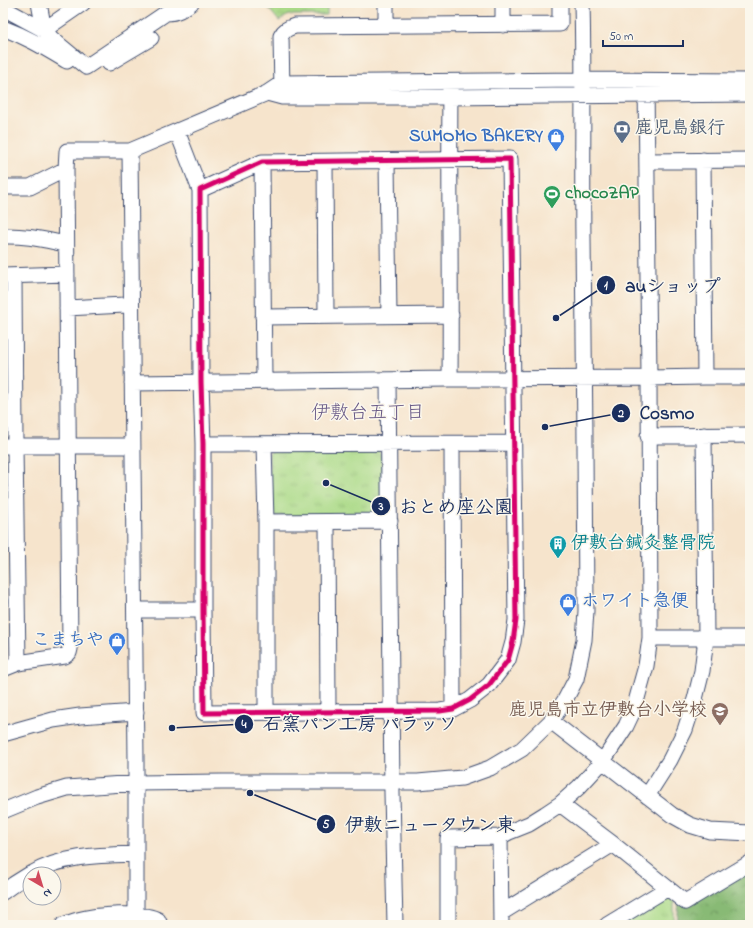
<svg xmlns="http://www.w3.org/2000/svg" width="753" height="928" font-family="'Indie Flower','Klee One',sans-serif">
<style>
.forest{fill:url(#forest-crowns);stroke:#527469}
.park{fill:url(#park-tufts);stroke:#638473}
.lines{fill:none;stroke-linecap:round;stroke-linejoin:round}
.minor-casing{stroke:#3c4a6e;stroke-width:17}
.minor{stroke:#fff;stroke-width:15}
.cycleway-casing{stroke:#fbf7ec;stroke-width:8}
.cycleway{stroke:#d6006c;stroke-width:5}
.labels{text-anchor:middle;dominant-baseline:central;stroke-width:3;stroke-linejoin:round;paint-order:stroke}
.service-label{font-size:18px;font-weight:bold;fill:#4e5e75;stroke:#fbf7ec;text-anchor:start}
.shop-label{font-size:18px;font-weight:bold;fill:#366cbe;stroke:#fbf7ec;text-anchor:end}
.leisure-label{font-size:18px;font-weight:bold;fill:#27864d;stroke:#fbf7ec;text-anchor:start}
.culture-label{font-size:18px;font-weight:bold;fill:#0d838f;stroke:#fbf7ec;text-anchor:start}
.education-label{font-size:18px;font-weight:bold;fill:#785e54;stroke:#fbf7ec;text-anchor:end}
.neighbourhood-label{font-size:19px;fill:#675886;stroke:#fbf7ec}
.leader{fill:none;stroke:#1b2f5e;stroke-width:1.5}
.callout-dot{fill:#1b2f5e;stroke:#fbf7ec;stroke-width:1.5}
.mark-label{font-size:12px;text-anchor:middle;font-weight:bold;fill:#fff}
.callout-label{font-size:19px;text-anchor:middle;font-weight:bold;fill:#1b2f5e;stroke:#fbf7ec;stroke-width:3;stroke-linejoin:round;paint-order:stroke}
</style>
<defs>
<pattern id="forest-crowns" width="20" height="18" patternUnits="userSpaceOnUse"><rect width="20" height="18" fill="#88ba74"/><path d="M2 6a3 3 0 1 1 6 0M12 15a3 3 0 1 1 6 0" fill="none" stroke="#6e9862"/></pattern>
<pattern id="park-tufts" width="24" height="20" patternUnits="userSpaceOnUse"><rect width="24" height="20" fill="#abda88"/><path d="M3 7l-1-3M5 7V3M7 7l1-3M15 17l-1-3M17 17v-4M19 17l1-3" fill="none" stroke="#93bb78"/></pattern>
</defs>
<rect width="100%" height="100%" fill="#fbf7ec"/>
<filter id="ink" filterUnits="userSpaceOnUse"><feTurbulence type="fractalNoise" baseFrequency=".025" numOctaves="2"/><feDisplacementMap in="SourceGraphic" scale="8" xChannelSelector="R" yChannelSelector="G"/><feConvolveMatrix kernelMatrix="1 2 1 2 8 2 1 2 1" color-interpolation-filters="sRGB"/></filter>
<filter id="wash" filterUnits="userSpaceOnUse"><feTurbulence type="fractalNoise" baseFrequency=".012" numOctaves="4" result="noise"/><feDisplacementMap in="SourceGraphic" scale="16" xChannelSelector="R" yChannelSelector="G"/><feGaussianBlur stdDeviation="0.9" result="paint"/><feColorMatrix in="noise" values="0 0 0 0 0 0 0 0 0 0 0 0 0 0 0 0 0 1.4 0 .05"/><feComposite in="paint" operator="in"/></filter>
<g filter="url(#wash)">
<rect width="100%" height="100%" fill="#f6e4cc"/>
<!-- forest -->
<path class="forest" d="M750 867V925H677L679 900Z"/>
<!-- park -->
<path class="park" d="M266 3H328L327 4V15H289L285 17 279 21 265 4Z
M274 449H377L381 454 383 512 378 516H276L270 511 269 453Z
M664 896 674 901V925H617Z"/>
</g>
<g filter="url(#ink)">
<g class="lines">
<defs>
<path id="minor" d="M39 3 44 30 83 3
M503 3V25
M3 8 44 30 51 38 86 67 166 13C177 13 183 9 191 3
M386 25V3
M3 28C27 37 45 48 67 61
M109 63 151 38
M450 88C449 185 451 282 450 379
M282 92 281 36C284 30 288 28 295 26L560 24V3
M267 93 282 97H449L750 94
M177 131 200 190
M130 151 136 761V925
M510 159 516 620 513 642 508 660 489 685 470 700 453 709 440 711 204 713 203 610V444L201 382 200 190 262 162Z
M703 160 705 377
M387 161 389 316
M647 161 750 160
M262 162 264 381
M325 162 326 316
M3 187H30L66 169
M3 236C25 235 45 240 66 244
M3 276 67 274
M14 276 15 446 18 663
M67 308 124 305
M263 317 451 315
M388 380 392 793 395 925
M132 383 450 379 649 378 705 377H750
M648 436 750 435
M203 444 514 443
M264 444 266 522V712
M452 444 453 709
M3 446H133
M266 522 390 521
M327 522 328 711
M135 610H203
M650 638H750
M3 669 18 663 65 656 69 653 70 649 66 169 67 151H130L267 93 282 83 583 80 750 81
M551 721 672 815 690 825 710 831 750 833
M3 734 53 720 80 716 136 712
M647 796 670 760 685 730 695 699 702 671 706 638 704 435
M560 804 613 844 685 902 750 863
M3 811 37 797 67 788 109 785 136 783 222 782H418L462 778 490 768 522 749 551 721 565 700 576 679 584 640 586 611C586 487 584 362 583 238 582 160 584 81 582 3
M500 837 501 925
M31 874C63 855 100 855 136 854
M3 892 14 884 30 874
M501 913 613 844
M63 925C68 923 73 921 78 920 95 915 143 911 158 920L160 925
M448 925V838L500 837 509 832 529 824 545 814 560 804 579 787 603 761 626 726 634 709 646 666 650 638 649 378 646 81
M607 925 668 888"/>
</defs>
<!-- minor casing -->
<use href="#minor" class="minor-casing"/>
<!-- minor -->
<use href="#minor" class="minor"/>
<defs>
<path id="cycleway" d="M510 159 516 620 513 642 508 660 489 685 470 700 453 709 440 711 204 713 203 610V444L201 382 200 190 262 162Z"/>
</defs>
<!-- cycleway casing -->
<use href="#cycleway" class="cycleway-casing"/>
<!-- cycleway -->
<use href="#cycleway" class="cycleway"/>
</g>
</g>
<!-- icons -->
<defs>
<symbol id="bank-pin" viewBox="-11 -11 22 30"><path d="M0 17L-7.5 6A9.5 9.5 0 1 1 7.5 6Z" fill="#5c6f8a" stroke="#fbf7ec"/><path d="M-6-4H6V4H-6ZM0-2.3a2.3 2.3 0 1 0 0 4.6a2.3 2.3 0 1 0 0-4.6Z" fill="#fff"/></symbol>
<symbol id="shop-pin" viewBox="-11 -11 22 30"><path d="M0 17L-7.5 6A9.5 9.5 0 1 1 7.5 6Z" fill="#3f7fe0" stroke="#fbf7ec"/><path d="M-5-2.5h2.3a2.7 3.5 0 0 1 5.4 0H5L5.5 6h-11ZM-1.5-2.5h3a1.5 2.3 0 0 0-3 0Z" fill="#fff"/></symbol>
<symbol id="stadium-pin" viewBox="-11 -11 22 30"><path d="M0 17L-7.5 6A9.5 9.5 0 1 1 7.5 6Z" fill="#2e9e5b" stroke="#fbf7ec"/><path d="M0-5a6.5 5 0 1 0 0 10a6.5 5 0 1 0 0-10ZM-3.5-1.8h7v3.6h-7Z" fill="#fff"/></symbol>
<symbol id="building-pin" viewBox="-11 -11 22 30"><path d="M0 17L-7.5 6A9.5 9.5 0 1 1 7.5 6Z" fill="#0f9aa8" stroke="#fbf7ec"/><path d="M-4-6H4V6H1V3H-1V6H-4ZM-2.5-4.3h1.7v1.8h-1.7ZM.8-4.3h1.7v1.8H.8ZM-2.5-1h1.7V.8h-1.7ZM.8-1h1.7V.8H.8Z" fill="#fff"/></symbol>
<symbol id="school-pin" viewBox="-11 -11 22 30"><path d="M0 17L-7.5 6A9.5 9.5 0 1 1 7.5 6Z" fill="#8d6e63" stroke="#fbf7ec"/><path d="M0-5L7-2L0 1L-7-2ZM-4 1L0 2.5L4 1V4Q0 6-4 4Z" fill="#fff"/></symbol>
</defs>
<g fill-rule="evenodd">
<use href="#bank-pin" x="612" y="119" width="20" height="27"/>
<use href="#shop-pin" x="546" y="127" width="20" height="27"/>
<use href="#stadium-pin" x="542" y="184" width="20" height="27"/>
<use href="#building-pin" x="548" y="534" width="20" height="27"/>
<use href="#shop-pin" x="558" y="592" width="20" height="27"/>
<use href="#shop-pin" x="107" y="631" width="20" height="27"/>
<use href="#school-pin" x="710" y="701" width="20" height="27"/>
</g>
<g class="labels">
<!-- service labels -->
<g class="service-label">
<text x="635" y="129">鹿児島銀行</text>
</g>
<!-- shop labels -->
<g class="shop-label">
<text x="543" y="137">SUMOMO BAKERY</text>
<text x="581" y="602" text-anchor="start">ホワイト急便</text>
<text x="104" y="641">こまちや</text>
</g>
<!-- leisure labels -->
<g class="leisure-label">
<text x="565" y="194">chocoZAP</text>
</g>
<!-- culture labels -->
<g class="culture-label">
<text x="571" y="544">伊敷台鍼灸整骨院</text>
</g>
<!-- education labels -->
<g class="education-label">
<text x="707" y="711">鹿児島市立伊敷台小学校</text>
</g>
<!-- neighbourhood labels -->
<g class="neighbourhood-label">
<text x="368" y="413">伊敷台五丁目</text>
</g>
</g>
<!-- callouts -->
<path class="leader" d="M556 318L606 285M545 427L621 413M326 483L381 506M172 728L244 724M250 793L326 824"/>
<g class="callout-dot">
<circle cx="556" cy="318" r="4"/>
<circle cx="545" cy="427" r="4"/>
<circle cx="326" cy="483" r="4"/>
<circle cx="172" cy="728" r="4"/>
<circle cx="250" cy="793" r="4"/>
<circle cx="606" cy="285" r="10"/>
<circle cx="621" cy="413" r="10"/>
<circle cx="381" cy="506" r="10"/>
<circle cx="244" cy="724" r="10"/>
<circle cx="326" cy="824" r="10"/>
</g>
<g class="mark-label">
<text x="606" y="289">1</text>
<text x="621" y="417">2</text>
<text x="381" y="510">3</text>
<text x="244" y="728">4</text>
<text x="326" y="828">5</text>
</g>
<g class="callout-label">
<text x="673" y="292">auショップ</text>
<text x="667" y="419">Cosmo</text>
<text x="456" y="513">おとめ座公園</text>
<text x="360" y="730">石窯パン工房 パラッソ</text>
<text x="430" y="831">伊敷ニュータウン東</text>
</g>
<!-- margin -->
<rect width="753" height="928" fill="none" stroke="#fbf7ec" stroke-width="16"/>
<!-- north arrow -->
<g transform="translate(42 886) rotate(142)"><circle r="19" fill="#fbf7ec" stroke="#a1a7b3"/>
<path d="M0-3L7 15L0 10L-7 15Z" fill="#d1495b"/>
<text y="-6" font-size="11" font-weight="bold" text-anchor="middle" fill="#1b2f5e">N</text>
</g>
<!-- scale -->
<path d="M603 40v6h80v-6" fill="none" stroke="#1b2f5e" stroke-width="2"/>
<text x="609" y="40" font-size="12" fill="#1b2f5e" stroke="#fbf7ec" stroke-width="3" paint-order="stroke">50 m</text>
</svg>
